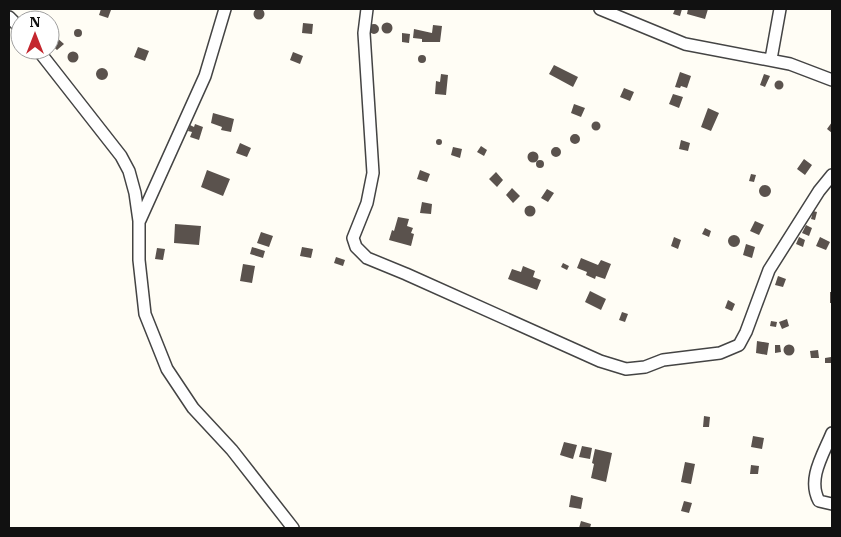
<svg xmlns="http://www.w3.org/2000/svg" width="841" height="537" font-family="'IBM Plex Serif',serif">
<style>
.building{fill:#5a524d}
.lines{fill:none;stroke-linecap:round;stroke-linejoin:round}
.minor-casing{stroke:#444;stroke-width:14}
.minor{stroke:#fff;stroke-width:11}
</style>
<rect width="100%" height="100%" fill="#fffdf5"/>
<!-- building -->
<path class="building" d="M253.5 14a5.5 5.5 0 1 1 11 0a5.5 5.5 0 1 1-11 0Z
M101 9 111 10 108 18 99 15Z
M675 9H682L680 16 673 14Z
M688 9H708L705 19 687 14Z
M381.5 28a5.5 5.5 0 1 1 11 0a5.5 5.5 0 1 1-11 0Z
M303 23 313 24 312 34 302 33Z
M369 29a5 5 0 1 1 10 0a5 5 0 1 1-10 0Z
M433 25 442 26 440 42H422V39L413 38 414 29 432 33Z
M74 33a4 4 0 1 1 8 0a4 4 0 1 1-8 0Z
M402 33 410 34 409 43 402 42Z
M56 37 64 44 57 50 50 44Z
M138 47 149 51 145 61 134 57Z
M67.5 57a5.5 5.5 0 1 1 11 0a5.5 5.5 0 1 1-11 0Z
M293 52 303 56 300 64 290 60Z
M418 59a4 4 0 1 1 8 0a4 4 0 1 1-8 0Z
M554 65 578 77 573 87 549 74Z
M96 74a6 6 0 1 1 12 0a6 6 0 1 1-12 0Z
M680 72 691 76 687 88 681 86 680 88 675 87Z
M441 74 448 75 446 95 435 94 436 81 440 82Z
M764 74 770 76 765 87 760 85Z
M774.5 85a4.5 4.5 0 1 1 9 0a4.5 4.5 0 1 1-9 0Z
M624 88 634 92 630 101 620 97Z
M673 94 683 97 679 108 669 104Z
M574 104 585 108 581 117 571 113Z
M708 108 719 113 711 131 701 127Z
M213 113 234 119 231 132 221 130 222 127 211 123Z
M591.5 126a4.5 4.5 0 1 1 9 0a4.5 4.5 0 1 1-9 0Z
M832 122V133L827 129Z
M195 124 203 127 199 140 190 137 192 132 188 131 190 125 194 127Z
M570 139a5 5 0 1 1 10 0a5 5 0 1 1-10 0Z
M436 142a3 3 0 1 1 6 0a3 3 0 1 1-6 0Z
M681 140 690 143 688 151 679 149Z
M240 143 251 148 247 157 236 153Z
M481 146 487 150 484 156 477 152Z
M453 147 462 149 460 158 451 155Z
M551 152a5 5 0 1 1 10 0a5 5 0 1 1-10 0Z
M527.5 157a5.5 5.5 0 1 1 11 0a5.5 5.5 0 1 1-11 0Z
M804 159 812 165 805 175 797 169Z
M536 164a4 4 0 1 1 8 0a4 4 0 1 1-8 0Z
M207 170 230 179 223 196 201 187Z
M420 170 430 174 427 182 417 179Z
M496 172 503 180 497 187 489 179Z
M751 174 756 175 754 182 749 181Z
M759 191a6 6 0 1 1 12 0a6 6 0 1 1-12 0Z
M512 188 520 196 513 203 506 195Z
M547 189 554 193 548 202 541 198Z
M422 202 432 204 431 214 420 213Z
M524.5 211a5.5 5.5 0 1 1 11 0a5.5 5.5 0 1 1-11 0Z
M813 211 817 212 815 220 811 219Z
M398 217 409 219 407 226 413 228 411 233 414 234 411 246 389 240 392 230 394 231Z
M755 221 764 225 759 235 750 231Z
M175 224 201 226 199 245 174 243Z
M806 225 812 228 809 236 802 233Z
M705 228 711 231 709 237 702 234Z
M261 232 273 236 269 247 257 243Z
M728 241a6 6 0 1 1 12 0a6 6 0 1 1-12 0Z
M674 237 681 240 678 249 671 246Z
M799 237 805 240 803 247 796 244Z
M820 237 830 242 826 250 816 246Z
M746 244 755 247 752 258 743 255Z
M252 247 265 251 263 258 250 254Z
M302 247 313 249 311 258 300 256Z
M157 248 165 249 163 260 155 259Z
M336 257 345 260 343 266 334 263Z
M581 258 598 265 601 260 611 264 605 279 596 276 595 279 586 275 587 272 577 268Z
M563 263 569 266 567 270 561 267Z
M243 264 255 266 252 283 240 281Z
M523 266 535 271 533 277 541 280 537 290 508 279 512 269 521 272Z
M778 276 786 279 783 287 775 285Z
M590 291 606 299 601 310 585 302Z
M830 292H832V303H830Z
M728 300 735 304 732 311 725 308Z
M622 312 628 314 625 322 619 320Z
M787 319 789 326 782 329 779 322Z
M771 321 777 322 776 327 770 326Z
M757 341 769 343 767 355 756 353Z
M783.5 350a5.5 5.5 0 1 1 11 0a5.5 5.5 0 1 1-11 0Z
M775 345H780L781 352 775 353Z
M818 350 819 358H811L810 351Z
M831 357V363H825V358Z
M704 416 710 417 709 427H703Z
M753 436 764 438 762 449 751 447Z
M564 442 577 445 573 459 560 455Z
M582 446 592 448 590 459 579 457Z
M595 449 612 453 606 482 591 478 594 464 592 463Z
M685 462 695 464 691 484 681 482Z
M751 465 759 466 758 474H750Z
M571 495 583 498 581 509 569 507Z
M684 501 692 503 689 513 681 511Z
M581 521 591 524 590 528H579Z"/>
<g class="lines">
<defs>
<path id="minor" d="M367 9 364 33 373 173 367 203 353 238 356 247 367 258 406 274 600 361 626 369 645 367 663 360 720 353 739 345 746 332 769 270 819 191 832 175
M600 9 685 44 790 64 832 80
M9 17 20 28
M38 50 121 156 129 171 135 193 139 221V260L145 314 167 369 193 408 232 450 293 528
M771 59 780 9
M140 220 205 76 225 9
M832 433C823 455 807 479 819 501L832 504"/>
</defs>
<!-- minor casing -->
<use href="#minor" class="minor-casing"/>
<!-- minor -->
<use href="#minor" class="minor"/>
</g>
<!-- border -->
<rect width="841" height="537" fill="none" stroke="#111111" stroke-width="20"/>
<!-- north arrow -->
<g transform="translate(35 35)"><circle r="24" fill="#ffffff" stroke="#a0a0a0"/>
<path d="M0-4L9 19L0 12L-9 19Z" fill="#c4262e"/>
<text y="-8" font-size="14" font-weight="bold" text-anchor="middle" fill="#111111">N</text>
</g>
</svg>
